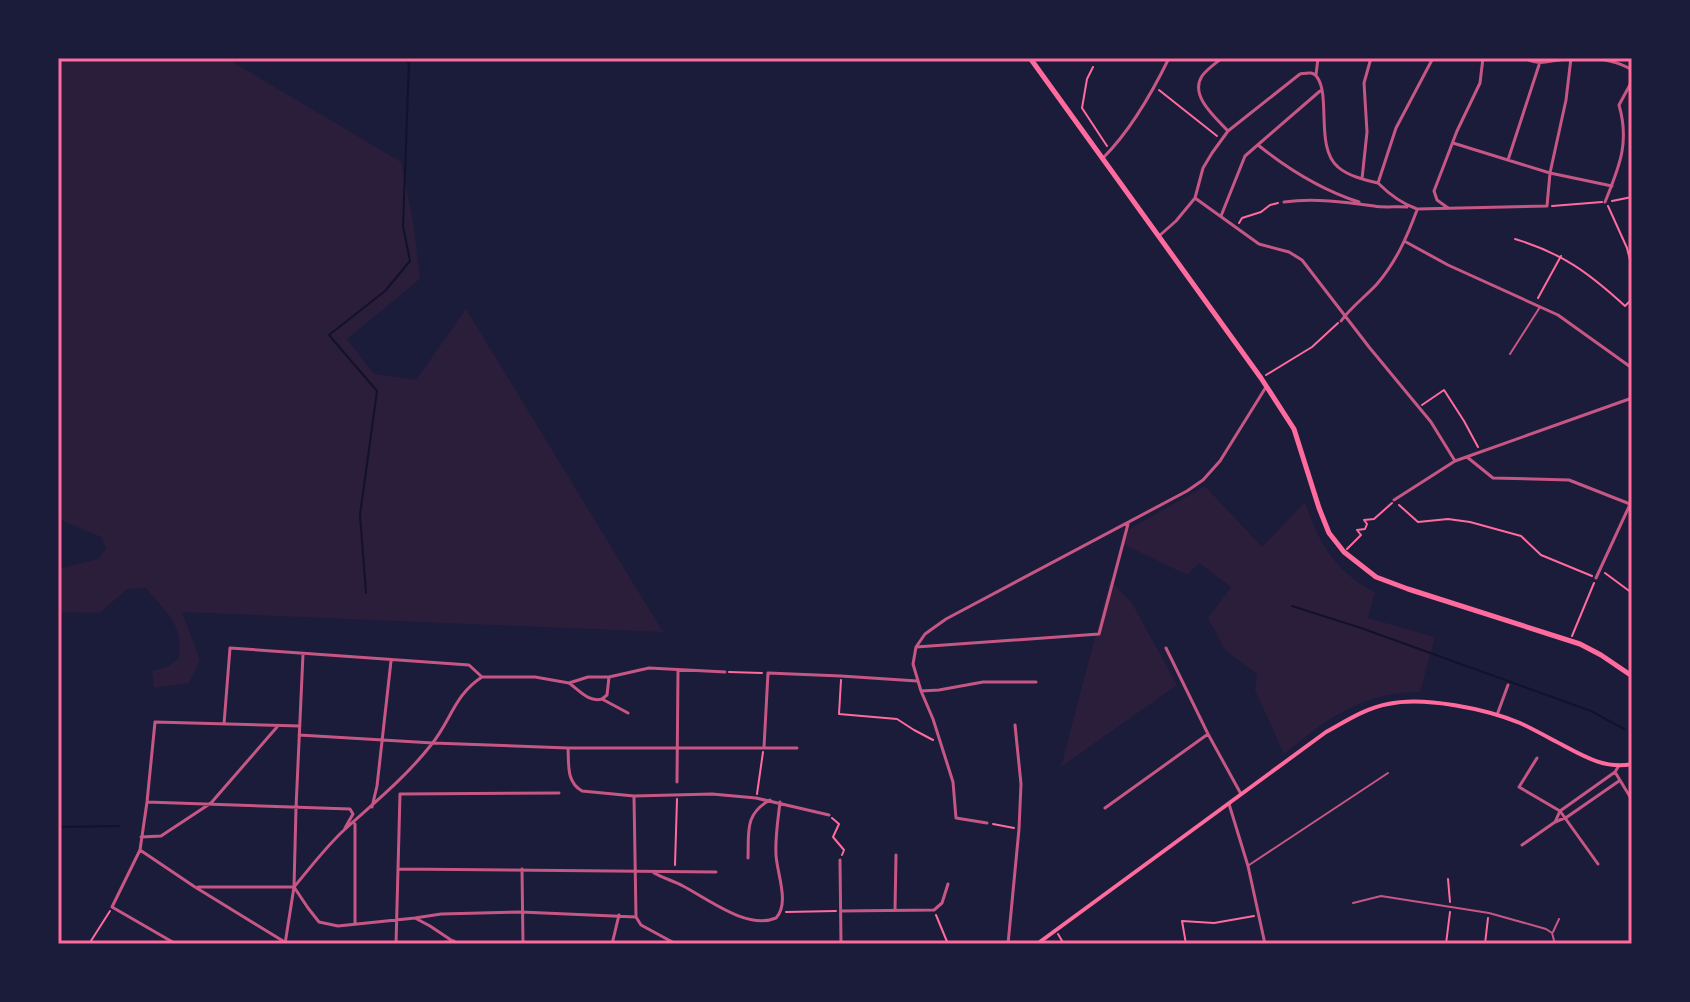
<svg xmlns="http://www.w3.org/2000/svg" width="1690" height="1002" font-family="'Source Sans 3',sans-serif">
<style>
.green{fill:#2a1e3b}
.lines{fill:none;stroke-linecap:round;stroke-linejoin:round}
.stream{stroke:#12122b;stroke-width:2}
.path{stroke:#ff6b9d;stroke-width:2}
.service{stroke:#c65784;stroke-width:2}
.minor{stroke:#c65784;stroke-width:3}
.secondary{stroke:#ff6b9d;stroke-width:4}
.primary{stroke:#ff6b9d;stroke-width:5}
.neatline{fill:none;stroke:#ff6b9d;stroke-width:3}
</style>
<rect width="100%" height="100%" fill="#1b1b3a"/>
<!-- green -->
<path class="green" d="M58 58H226L401 162 413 221 420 279 347 339 374 374 416 380 466 309 663 632 182 612 200 660 189 683 154 688 152 671 167 667 179 658C183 623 167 614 146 588L127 589 100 613 58 612V569L98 559 106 548 101 537 58 519Z
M1205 486 1262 547 1305 502C1319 543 1335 572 1375 592L1368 618 1435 637 1420 692C1361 692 1327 719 1284 754L1255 690 1257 674 1225 650 1208 618 1231 587 1199 563 1187 575 1121 543 1124 532Z
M1110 580 1132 603 1177 685 1061 767Z"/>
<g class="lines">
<!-- stream -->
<path class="stream" d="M366 593 360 515 377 391 329 335 385 291 410 261 403 226 409 63 400 58
M1292 606 1361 628 1591 711 1624 729
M58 827 119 826"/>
<!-- path -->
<path class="path" d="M1093 67 1087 79 1082 108 1107 146
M1159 90 1217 136
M1612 201 1632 197
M1552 206 1602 202
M1608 206 1627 248 1632 268
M1239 223 1242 218 1261 212 1270 205 1278 203
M1515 239C1562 253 1589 273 1625 306L1632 299
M1538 298 1561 256
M1266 375 1312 347 1338 323
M1422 405 1444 390 1464 421 1478 447
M1399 505 1418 522 1448 519 1470 522 1521 536 1541 555 1592 576
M1347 549 1361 535 1357 530 1365 529 1367 524 1364 520 1374 519 1392 503
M1605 573 1632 593
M1572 636 1594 583
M729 672 762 673
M841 680 839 714 897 719 914 730 933 740
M757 794 763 752
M832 818 839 824 833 837 844 850 842 855
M993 824 1014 828
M675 865 677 799
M1448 879 1450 902
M786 912 836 911
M936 915 948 944
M1058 934 1064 944
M89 944 110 911
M1186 944 1182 921 1214 923 1254 916
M1446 944 1450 912
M1485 944 1488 918"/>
<!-- service -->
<path class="service" d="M1510 354 1540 307
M1249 865 1388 773
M1353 903 1381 896 1489 913 1546 929 1552 933 1555 944
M1553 932 1559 919"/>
<!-- minor -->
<path class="minor" d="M1222 58C1216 63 1207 69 1202 76 1189 96 1216 118 1228 131
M1523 58C1544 67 1547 60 1568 59 1590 57 1613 58 1632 70
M1316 75 1318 58
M1453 143 1550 173 1612 186
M1258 145C1288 169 1322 190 1359 202
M1103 158C1131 130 1152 93 1169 58
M1508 160 1539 65
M1362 179 1367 132 1364 83 1371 58
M1378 183C1389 194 1403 204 1417 209L1547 206 1550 173 1566 100 1571 58
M1195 198 1259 244 1289 252 1302 260 1369 347 1431 422 1455 461
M1284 202C1314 198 1345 202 1374 206 1385 208 1397 206 1407 207
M1605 202C1619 167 1630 143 1619 105L1632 81
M1448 208 1437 200 1434 191 1457 131 1480 83 1483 58
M1221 216 1245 156 1320 91
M1159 236 1176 221 1195 198 1203 168 1212 153 1228 131 1300 74C1307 73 1313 71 1317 77 1331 96 1315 148 1338 167 1348 176 1365 180 1378 183L1396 128 1433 58
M1406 242 1448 265 1558 315 1632 368
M1341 321C1351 307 1366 296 1377 284 1396 262 1407 237 1417 210
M1467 457 1493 478 1569 480 1630 504
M1394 500 1455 461 1632 398
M1596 578 1632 500
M916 647 1099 634 1128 524
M1166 648 1208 734 1241 794
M569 683C579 690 589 703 602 699L628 713
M921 691 939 690 983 682H1036
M602 699 607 695 609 677
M1497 715 1508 685
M224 724 230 648 469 665 482 677H535L569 683 588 677H609L649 668 725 672
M299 735 433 743 568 748H797
M764 747 768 673 841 676 917 681
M568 748C569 764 566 782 582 791L634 796 712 794 756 798 829 815
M1537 758 1519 787 1560 811 1598 864
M1618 767 1615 772 1632 800
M677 782 678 670
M634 797 636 917
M147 802 350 809 353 814 345 828
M1229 804 1248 866 1265 944
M372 807 377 786 391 661
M1105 808 1208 734
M1555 822 1560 811 1615 772
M987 823 956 818 953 782 933 719 921 691 913 664 916 647 925 634 946 619 1187 491 1203 480 1220 461 1266 387
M141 837 161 836 211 803 277 727
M1522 845 1555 822 1567 817 1619 781
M140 850 147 802 155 722 300 726
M748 858C749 833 744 814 770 800
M840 860 841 944
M399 869 716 872
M522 869 523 944
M654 873C663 878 674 881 683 886 708 899 747 930 776 918 790 903 777 874 776 855 775 837 778 820 780 802
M198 887H294
M294 887 308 908 319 922 338 926 415 918 441 914 521 912 636 917 641 925 676 944
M294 887C310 868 325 848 343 831 374 803 405 778 431 745 451 721 454 695 482 677
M895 910 896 855
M841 911 934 910 942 903 948 884
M415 918 430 926 457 944
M355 924V824
M176 944 112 907 140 850 195 887 288 944
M285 944 294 887 296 808 303 654
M396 944 400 794 559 793
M435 944 454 941
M612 944 619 915
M1008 944 1019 829 1021 784 1015 725"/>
<!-- secondary -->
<path class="secondary" d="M1037 944 1326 732C1346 721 1366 708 1388 704 1424 696 1486 709 1520 723 1531 728 1542 734 1553 740 1579 753 1602 770 1632 764"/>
<!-- primary -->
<path class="primary" d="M1030 58 1261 378 1294 429 1319 508 1329 533 1344 552 1376 577 1408 589 1580 644 1601 655 1632 676"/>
</g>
<!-- border -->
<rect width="1690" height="1002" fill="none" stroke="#1b1b3a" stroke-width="120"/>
<rect x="60" y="60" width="1570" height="882" class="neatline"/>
</svg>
